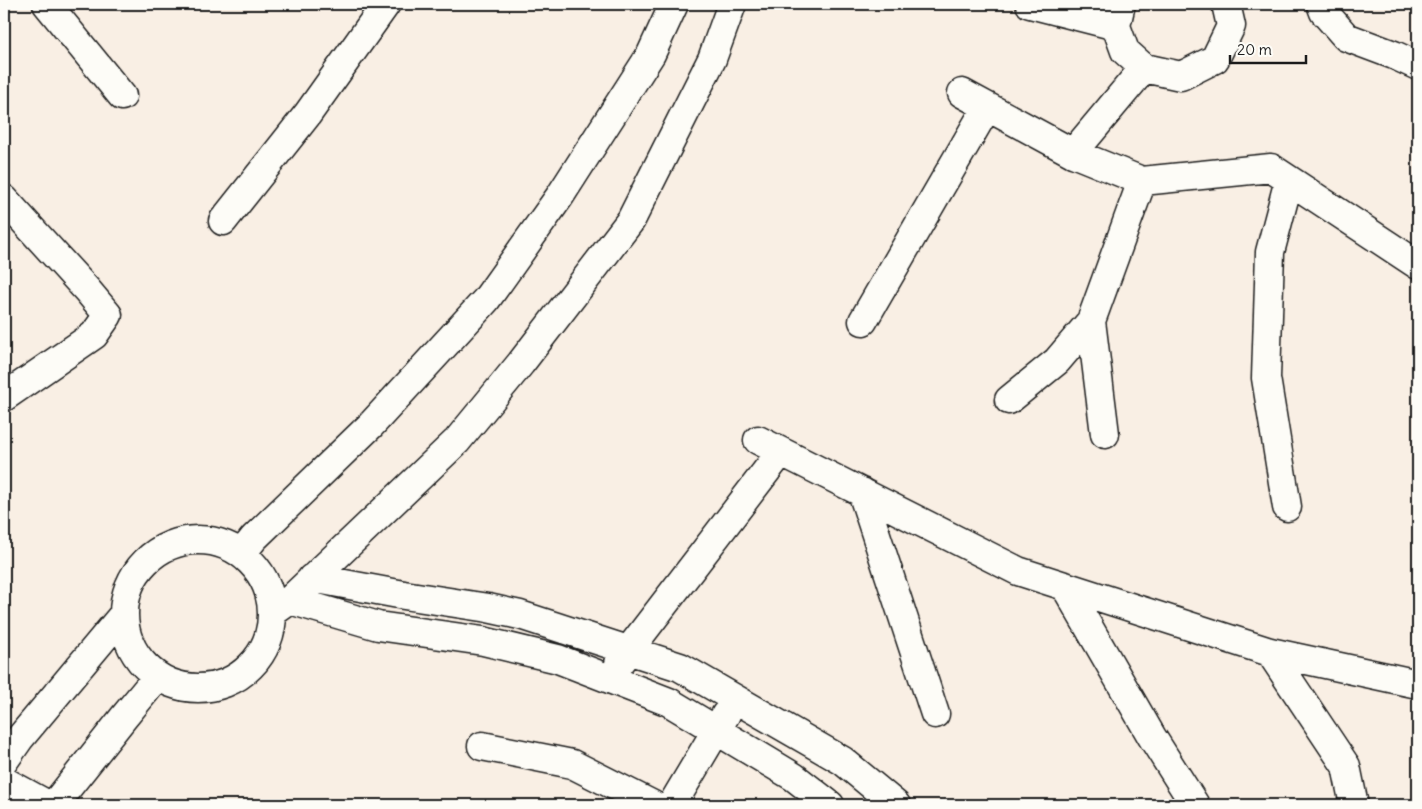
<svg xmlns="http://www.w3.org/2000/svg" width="1422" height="809" font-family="Delius,sans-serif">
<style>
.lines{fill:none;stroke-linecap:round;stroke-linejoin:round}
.minor-casing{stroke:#1c1c1c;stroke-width:31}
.minor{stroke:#fdfcf7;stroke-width:28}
</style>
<rect width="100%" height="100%" fill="#f9efe4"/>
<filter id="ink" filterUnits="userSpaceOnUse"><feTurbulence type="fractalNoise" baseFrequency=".02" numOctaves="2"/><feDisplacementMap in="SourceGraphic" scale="10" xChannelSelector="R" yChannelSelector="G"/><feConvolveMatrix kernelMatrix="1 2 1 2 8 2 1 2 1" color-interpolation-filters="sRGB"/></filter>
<g filter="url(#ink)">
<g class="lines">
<defs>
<path id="minor" d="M47 4 122 96
M1030 4 1116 26
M1121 4 1116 26 1125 51 1144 68 1181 76 1215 59 1231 26 1226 4
M1321 4 1324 12 1346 37 1394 55 1418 66
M962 93 1073 153 1142 181 1271 168 1418 265
M1073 153 1144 68
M4 199 87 290 108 315 94 335 4 397
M223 221 307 115 386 4
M863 321 987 107
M1091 321 1105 434
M1009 400 1057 361 1091 321 1142 181
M758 440 1018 571 1270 652 1418 684
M862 492 935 714
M1287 507 1266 378 1270 252 1289 180
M124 614a74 74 0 1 1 148 0a74 74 0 1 1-148 0Z
M242 553 254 538 371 425 486 300 560 196 651 54 674 4
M312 578 404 595 488 608 520 615 680 667 843 761 896 805
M1065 586 1152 737 1195 805
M290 600 378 626 483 641 558 659 669 702 794 777 830 805
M273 612 290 600 457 441 521 363 631 220 712 59 732 4
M1270 652 1346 766 1354 805
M619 663 781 452
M482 746 572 764 653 805
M4 761 20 738 122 616
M4 781 48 805
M54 805 124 717 157 677
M672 805 726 714"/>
</defs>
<!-- minor casing -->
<use href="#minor" class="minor-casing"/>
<!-- minor -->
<use href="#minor" class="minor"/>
</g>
</g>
<!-- margin -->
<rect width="1422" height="809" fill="none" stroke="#fdfcf7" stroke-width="20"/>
<rect x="10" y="10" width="1402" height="789" fill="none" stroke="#1c1c1c" stroke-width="2" filter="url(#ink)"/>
<!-- scale -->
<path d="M1230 55v8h76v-8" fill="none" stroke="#1c1c1c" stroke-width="2.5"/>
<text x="1237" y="55" font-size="15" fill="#1c1c1c" stroke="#fdfcf7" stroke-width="4" paint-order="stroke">20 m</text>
</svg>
